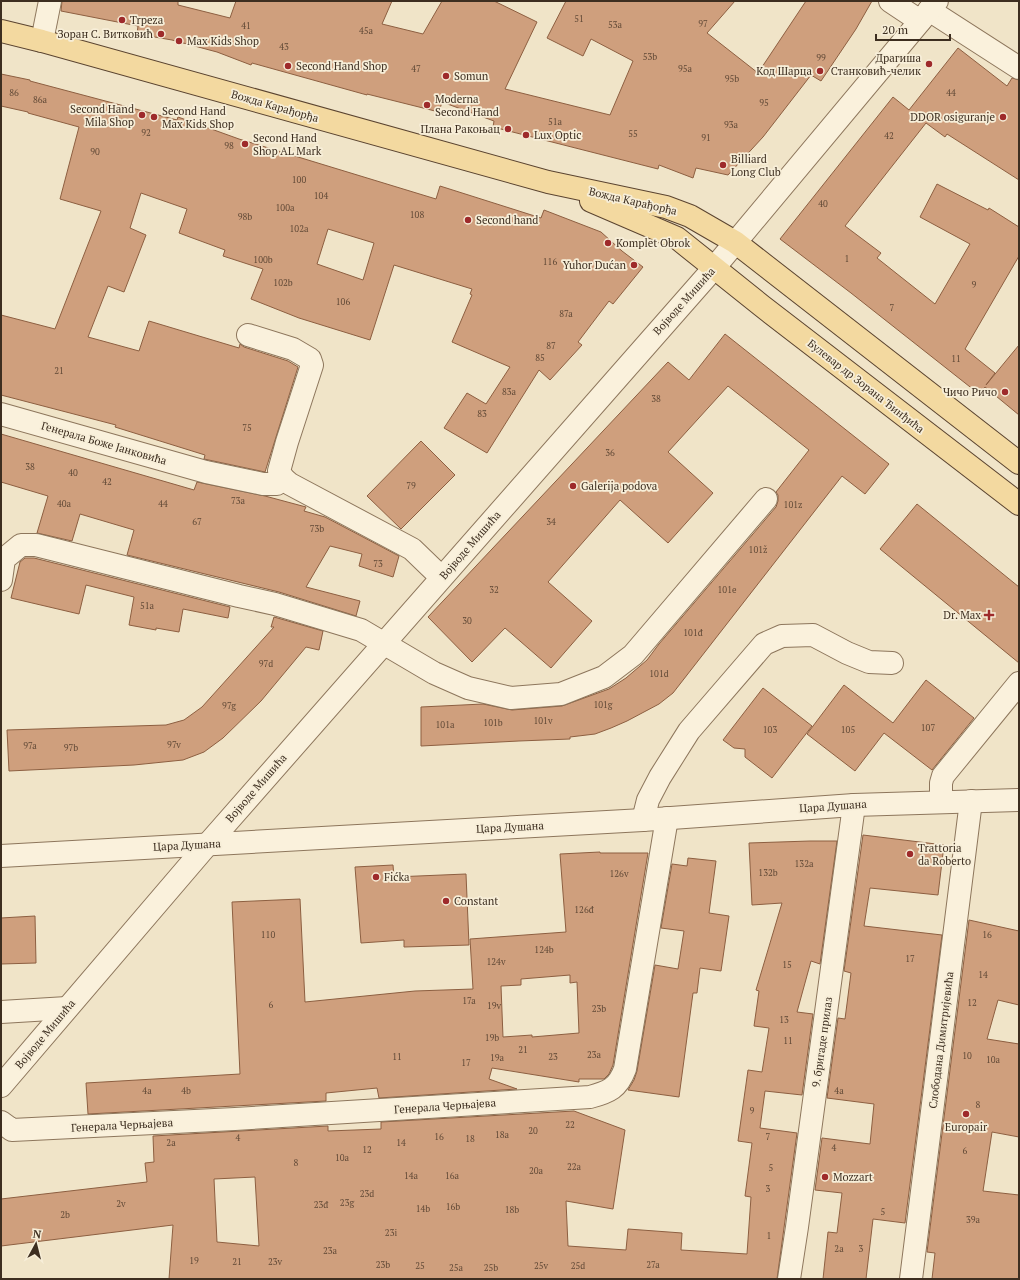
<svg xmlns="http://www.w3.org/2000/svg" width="1020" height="1280" viewBox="0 0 1020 1280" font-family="'PT Serif',serif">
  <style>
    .building { fill: #cf9f7d; stroke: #8d5f41; fill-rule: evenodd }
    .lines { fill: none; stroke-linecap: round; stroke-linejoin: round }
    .minor-casing { stroke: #8d765c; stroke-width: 24 }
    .major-casing { stroke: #5b4430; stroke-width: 24 }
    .minor { stroke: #faf1dc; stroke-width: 22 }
    .major { stroke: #f3d9a0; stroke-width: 22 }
    .poi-dot { fill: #9e2a2b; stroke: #f7eed8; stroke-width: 1.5 }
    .labels { text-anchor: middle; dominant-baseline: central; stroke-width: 3.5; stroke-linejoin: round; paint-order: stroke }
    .number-label { font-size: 9px; fill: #624a37 }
    .poi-label { font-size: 11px; fill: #3d2e20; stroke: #f7eed8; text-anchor: start }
    .street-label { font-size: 11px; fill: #3d2e20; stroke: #f7eed8 }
  </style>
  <rect width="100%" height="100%" fill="#f0e4c8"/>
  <g class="building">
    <polygon points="62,1 178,1 178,5 230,18 236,1 392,1 382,24 423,34 442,1 494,1 537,22 505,89 610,115 633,61 591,39 583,56 547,38 566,1 735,1 707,33 758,73 806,1 872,1 856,29 821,81 811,75 763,137 728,175 696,168 693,178 659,165 658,169 493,127 494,121 442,102 439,112 367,94 367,95 252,63 251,65 217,52 172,40 137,34 138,26 61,11"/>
    <polygon points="958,48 1007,86 1012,78 1019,80 1019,180 947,134 945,137 926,123 845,226 881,253 877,258 935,304 970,244 920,217 937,184 988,210 989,208 1019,227 1019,256 965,349 995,373 986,385 1019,345 1019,415 985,387 979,394 851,293 780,239 893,97 909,110"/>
    <path d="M1 74 30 80V81L177 120 178 117 239 139 436 199 440 186 541 218 544 210 601 232 622 251 643 267 613 304 609 301 578 342 582 345 550 380 539 370 487 453 444 428 467 393 486 404 510 367 452 342 472 295 470 294 472 289 394 265 370 340 299 318 251 299 263 269 223 256 225 250 179 233 187 209 141 193 130 228 146 235 124 292 108 286 88 337 139 351 149 321 239 348 240 344 244 347 288 361 298 367 265 472 204 459 205 455 115 427 116 425 1 395V315L55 329 101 211 60 199 79 127 28 113V112L1 106ZM328 229 374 243 363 280 317 264Z"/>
    <polygon points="725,334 889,464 865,494 842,476 673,693 659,704 627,721 611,728 595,734 570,737 570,739 519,741 421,746 421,707 483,704 512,710 562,706 609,689 626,678 647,660 659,644 776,507 778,501 778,495 776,492 809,450 728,386 668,452 713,493 668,543 620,500 548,582 592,621 551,668 505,628 472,662 428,617 668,362 689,380"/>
    <polygon points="1,434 194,490 197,482 265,496 306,507 304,511 325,517 399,556 393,577 359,566 362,554 330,546 306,587 360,601 356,616 279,592 127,555 134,530 80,514 72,541 37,533 48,496 1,482"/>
    <polygon points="421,441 455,475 401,529 367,496"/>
    <polygon points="917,504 1019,587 1019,663 880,549"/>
    <polygon points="25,558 34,558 230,607 228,618 183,609 179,632 156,628 156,630 129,625 134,597 86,585 79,614 11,598 20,562"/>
    <polygon points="274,617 323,631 319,650 306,647 261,701 223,738 204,752 183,760 134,765 9,771 7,730 166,725 184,720 202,707 274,627 271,627"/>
    <polygon points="926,680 974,718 932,770 884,733 855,771 807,734 844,685 893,723"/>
    <polygon points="763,688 812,726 772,778 745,757 745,749 734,748 723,740"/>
    <polygon points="863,835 944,845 938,895 870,888 864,926 942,935 905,1223 873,1219 866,1279 823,1279 828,1232 837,1233 842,1193 815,1190 822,1138 870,1144 874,1104 827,1098 838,1018 845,1019 851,973 844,971"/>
    <path d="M810 841H837L820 964 811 961 797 1012 813 1014 802 1095 765 1091 760 1128 797 1133 777 1279H169L173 1225 1 1246V1199L147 1182 145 1163 154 1162 153 1136 328 1126V1131L381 1129V1122L574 1111 625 1130 613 1209 566 1201 568 1246 626 1250 628 1229 682 1233 681 1250 747 1254 751 1197 745 1196 752 1143 738 1141 748 1070 762 1072 769 1028 754 1026 759 991 756 990 782 903 752 905 749 843ZM255 1177 259 1246 217 1242 214 1179Z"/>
    <path d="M600 852V853H648L613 1065 609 1074 604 1079H579V1082L492 1068 489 1079 517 1089 379 1098 377 1088 326 1093V1101L88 1114 86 1083 240 1074 232 902 300 899 305 1002 415 991 473 989 470 939 566 932 560 854ZM570 975V983L577 982 579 1033 532 1037V1035L503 1037 501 986 521 985V979Z"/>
    <polygon points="688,858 716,861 709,913 729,916 721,971 700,968 697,993 693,993 679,1097 628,1090 634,1080 637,1071 655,965 678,969 684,931 661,928 672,864 687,866"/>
    <polygon points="393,865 394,877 466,874 469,945 404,947 404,940 361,943 355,867"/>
    <polygon points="35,916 36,963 1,964 1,918"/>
    <polygon points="969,920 1019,931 1019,1005 998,1000 987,1039 1019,1044 1019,1137 992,1132 983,1191 1019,1195 1019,1279 932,1279 935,1253 927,1252"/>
  </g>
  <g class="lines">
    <g class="minor-casing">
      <g id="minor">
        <polyline points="890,1 920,21"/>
        <polyline points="929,10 1019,68"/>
        <polyline points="42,41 50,1"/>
        <polyline points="248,335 293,349 310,359 312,365 287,442 279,471 283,478 290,484 412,549 441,577"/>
        <polyline points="1,414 206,472 263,484 277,484 281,481 283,478"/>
        <polyline points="1,580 4,559 21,545 36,545 239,596 275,604 361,630 434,673 468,688 511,698 561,694 604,677 633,655 766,499"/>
        <polyline points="941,801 941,783 943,776 1019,683"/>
        <polyline points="643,820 648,800 660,777 689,731 764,644 782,636 813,635 847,653 869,662 892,663"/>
        <polyline points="1,856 643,820 854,805 1019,800"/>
        <polyline points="1,1012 67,1008"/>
        <polyline points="1,1086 207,845 714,268 937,1"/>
        <path d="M1 1122 12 1130 235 1119 590 1097C609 1092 618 1088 625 1069L667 818"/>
        <polyline points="789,1279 797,1227 854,805"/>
        <polyline points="911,1279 971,801"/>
      </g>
    </g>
    <g class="major-casing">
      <g id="major">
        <polyline points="1,31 42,41 548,182 666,207 690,216 735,242 1019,463"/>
        <polyline points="591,201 677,238 762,306 1019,504"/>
      </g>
    </g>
    <use href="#minor" class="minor"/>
    <use href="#major" class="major"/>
  </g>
  <g class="poi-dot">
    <circle cx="122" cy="20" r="4"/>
    <circle cx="161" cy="34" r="4"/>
    <circle cx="179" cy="41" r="4"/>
    <circle cx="929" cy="64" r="4"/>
    <circle cx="288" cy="66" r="4"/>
    <circle cx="820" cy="71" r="4"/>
    <circle cx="446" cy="76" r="4"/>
    <circle cx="427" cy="105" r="4"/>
    <circle cx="142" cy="115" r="4"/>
    <circle cx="154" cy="117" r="4"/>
    <circle cx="1003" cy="117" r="4"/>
    <circle cx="508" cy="129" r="4"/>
    <circle cx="526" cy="135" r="4"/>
    <circle cx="245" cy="144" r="4"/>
    <circle cx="723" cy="165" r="4"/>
    <circle cx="468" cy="220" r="4"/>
    <circle cx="608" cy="243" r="4"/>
    <circle cx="634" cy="265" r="4"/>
    <circle cx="1005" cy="392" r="4"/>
    <circle cx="573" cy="486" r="4"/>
    <path d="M987 609h4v4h4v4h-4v4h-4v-4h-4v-4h4z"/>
    <circle cx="910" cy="854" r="4"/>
    <circle cx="376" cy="877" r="4"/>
    <circle cx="446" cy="901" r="4"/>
    <circle cx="966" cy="1114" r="4"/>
    <circle cx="825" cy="1177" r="4"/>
  </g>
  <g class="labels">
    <g class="number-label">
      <text x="579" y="19">51</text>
      <text x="703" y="24">97</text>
      <text x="615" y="25">53a</text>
      <text x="246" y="26">41</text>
      <text x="366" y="31">45a</text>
      <text x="284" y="47">43</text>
      <text x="650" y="57">53b</text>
      <text x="821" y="58">99</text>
      <text x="416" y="69">47</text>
      <text x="685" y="69">95a</text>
      <text x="732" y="79">95b</text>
      <text x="14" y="93">86</text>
      <text x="951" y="93">44</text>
      <text x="40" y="100">86a</text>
      <text x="764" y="103">95</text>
      <text x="555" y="122">51a</text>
      <text x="731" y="125">93a</text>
      <text x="146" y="133">92</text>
      <text x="633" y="134">55</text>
      <text x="889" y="136">42</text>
      <text x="706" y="138">91</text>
      <text x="229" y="146">98</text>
      <text x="95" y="152">90</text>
      <text x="299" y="180">100</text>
      <text x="321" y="196">104</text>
      <text x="823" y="204">40</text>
      <text x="285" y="208">100a</text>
      <text x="417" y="215">108</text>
      <text x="245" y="217">98b</text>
      <text x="299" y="229">102a</text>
      <text x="847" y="259">1</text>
      <text x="263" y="260">100b</text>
      <text x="550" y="262">116</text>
      <text x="283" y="283">102b</text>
      <text x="974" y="285">9</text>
      <text x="343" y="302">106</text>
      <text x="892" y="308">7</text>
      <text x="566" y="314">87a</text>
      <text x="551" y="346">87</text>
      <text x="540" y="358">85</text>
      <text x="956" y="359">11</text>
      <text x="59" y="371">21</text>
      <text x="509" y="392">83a</text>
      <text x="656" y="399">38</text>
      <text x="482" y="414">83</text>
      <text x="247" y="428">75</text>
      <text x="610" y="453">36</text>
      <text x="30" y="467">38</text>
      <text x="73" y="473">40</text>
      <text x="107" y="482">42</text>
      <text x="411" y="486">79</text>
      <text x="238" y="501">73a</text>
      <text x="64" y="504">40a</text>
      <text x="163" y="504">44</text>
      <text x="793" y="505">101z</text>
      <text x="197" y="522">67</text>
      <text x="551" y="522">34</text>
      <text x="317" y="529">73b</text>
      <text x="758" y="550">101ž</text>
      <text x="378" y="564">73</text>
      <text x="494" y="590">32</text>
      <text x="727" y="590">101e</text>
      <text x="147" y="606">51a</text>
      <text x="467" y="621">30</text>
      <text x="693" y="633">101đ</text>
      <text x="266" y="664">97d</text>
      <text x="659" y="674">101d</text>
      <text x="603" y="705">101g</text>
      <text x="229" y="706">97g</text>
      <text x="543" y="721">101v</text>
      <text x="493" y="723">101b</text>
      <text x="445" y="725">101a</text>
      <text x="928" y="728">107</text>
      <text x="770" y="730">103</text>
      <text x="848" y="730">105</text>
      <text x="174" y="745">97v</text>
      <text x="30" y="746">97a</text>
      <text x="71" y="748">97b</text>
      <text x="804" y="864">132a</text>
      <text x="768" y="873">132b</text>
      <text x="619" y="874">126v</text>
      <text x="584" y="910">126đ</text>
      <text x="268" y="935">110</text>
      <text x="987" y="935">16</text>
      <text x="544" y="950">124b</text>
      <text x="910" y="959">17</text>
      <text x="496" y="962">124v</text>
      <text x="787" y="965">15</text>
      <text x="983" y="975">14</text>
      <text x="469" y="1001">17a</text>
      <text x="972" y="1003">12</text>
      <text x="271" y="1005">6</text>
      <text x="494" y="1006">19v</text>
      <text x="599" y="1009">23b</text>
      <text x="784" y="1020">13</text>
      <text x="492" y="1038">19b</text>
      <text x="788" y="1041">11</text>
      <text x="523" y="1050">21</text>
      <text x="594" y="1055">23a</text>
      <text x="967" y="1056">10</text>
      <text x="397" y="1057">11</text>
      <text x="553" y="1057">23</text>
      <text x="497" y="1058">19a</text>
      <text x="993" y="1060">10a</text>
      <text x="466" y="1063">17</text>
      <text x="147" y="1091">4a</text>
      <text x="186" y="1091">4b</text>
      <text x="839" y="1091">4a</text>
      <text x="978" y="1105">8</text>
      <text x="752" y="1111">9</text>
      <text x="570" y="1125">22</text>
      <text x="533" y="1131">20</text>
      <text x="502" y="1135">18a</text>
      <text x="439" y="1137">16</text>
      <text x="768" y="1137">7</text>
      <text x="238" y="1138">4</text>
      <text x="470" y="1139">18</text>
      <text x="171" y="1143">2a</text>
      <text x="401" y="1143">14</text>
      <text x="834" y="1148">4</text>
      <text x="367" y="1150">12</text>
      <text x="965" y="1151">6</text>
      <text x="342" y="1158">10a</text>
      <text x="296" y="1163">8</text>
      <text x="574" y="1167">22a</text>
      <text x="771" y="1168">5</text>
      <text x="536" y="1171">20a</text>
      <text x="411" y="1176">14a</text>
      <text x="452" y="1176">16a</text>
      <text x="768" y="1189">3</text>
      <text x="367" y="1194">23d</text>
      <text x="347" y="1203">23g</text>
      <text x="121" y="1204">2v</text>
      <text x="321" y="1205">23đ</text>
      <text x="453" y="1207">16b</text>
      <text x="423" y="1209">14b</text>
      <text x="512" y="1210">18b</text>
      <text x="883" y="1212">5</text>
      <text x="65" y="1215">2b</text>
      <text x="973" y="1220">39a</text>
      <text x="391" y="1233">23i</text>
      <text x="769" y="1236">1</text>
      <text x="839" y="1249">2a</text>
      <text x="861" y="1249">3</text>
      <text x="330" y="1251">23a</text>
      <text x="194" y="1261">19</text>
      <text x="237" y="1262">21</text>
      <text x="275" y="1262">23v</text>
      <text x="383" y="1265">23b</text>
      <text x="653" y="1265">27a</text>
      <text x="420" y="1266">25</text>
      <text x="541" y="1266">25v</text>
      <text x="578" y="1266">25d</text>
      <text x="456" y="1268">25a</text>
      <text x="491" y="1268">25b</text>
    </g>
    <g class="poi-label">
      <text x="130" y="20">Trpeza</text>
      <text x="153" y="34" text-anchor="end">Зоран С. Витковић</text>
      <text x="187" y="41">Max Kids Shop</text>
      <text x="921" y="58" text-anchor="end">Драгиша<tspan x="921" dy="13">Станковић-челик</tspan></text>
      <text x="296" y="66">Second Hand Shop</text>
      <text x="812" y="71" text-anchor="end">Код Шарца</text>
      <text x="454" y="76">Somun</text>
      <text x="435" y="99">Moderna<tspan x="435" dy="13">Second Hand</tspan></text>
      <text x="134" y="109" text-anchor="end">Second Hand<tspan x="134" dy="13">Mila Shop</tspan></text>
      <text x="162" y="111">Second Hand<tspan x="162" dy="13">Max Kids Shop</tspan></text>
      <text x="995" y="117" text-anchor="end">DDOR osiguranje</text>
      <text x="500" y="129" text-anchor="end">Плана Ракоњац</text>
      <text x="534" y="135">Lux Optic</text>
      <text x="253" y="138">Second Hand<tspan x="253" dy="13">Shop AL Mark</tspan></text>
      <text x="731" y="159">Billiard<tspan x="731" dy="13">Long Club</tspan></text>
      <text x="476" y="220">Second hand</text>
      <text x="616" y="243">Komplet Obrok</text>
      <text x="626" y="265" text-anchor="end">Yuhor Dućan</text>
      <text x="997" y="392" text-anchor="end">Чичо Ричо</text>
      <text x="581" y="486">Galerija podova</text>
      <text x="981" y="615" text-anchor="end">Dr. Max</text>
      <text x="918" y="848">Trattoria<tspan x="918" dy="13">da Roberto</tspan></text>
      <text x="384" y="877">Fićka</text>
      <text x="454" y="901">Constant</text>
      <text x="966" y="1127" text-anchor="middle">Europair</text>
      <text x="833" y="1177">Mozzart</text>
    </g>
    <g class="street-label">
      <text transform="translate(275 106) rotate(16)">Вожда Карађорђа</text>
      <text transform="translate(633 201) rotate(13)">Вожда Карађорђа</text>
      <text transform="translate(684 301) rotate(-48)">Војводе Мишића</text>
      <text transform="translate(866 386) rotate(38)">Булевар др Зорана Ђинђића</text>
      <text transform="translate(104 443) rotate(16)">Генерала Боже Јанковића</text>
      <text transform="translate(470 545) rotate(-49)">Војводе Мишића</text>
      <text transform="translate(256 788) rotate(-49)">Војводе Мишића</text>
      <text transform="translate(833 806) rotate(-4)">Цара Душана</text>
      <text transform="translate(510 827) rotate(-3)">Цара Душана</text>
      <text transform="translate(187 845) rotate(-3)">Цара Душана</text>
      <text transform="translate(45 1034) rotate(-50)">Војводе Мишића</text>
      <text transform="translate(941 1040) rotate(-83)">Слободана Димитријевића</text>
      <text transform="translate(822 1042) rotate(-82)">9. бригаде прилаз</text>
      <text transform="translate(445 1106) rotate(-4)">Генерала Черњајева</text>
      <text transform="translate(122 1125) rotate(-3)">Генерала Черњајева</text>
    </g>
  </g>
  <rect width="1020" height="1280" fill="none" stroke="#3d2e20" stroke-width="4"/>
  <g transform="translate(36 1244) rotate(7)" stroke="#f7eed8" stroke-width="3" paint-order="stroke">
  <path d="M0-3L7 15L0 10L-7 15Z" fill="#3d2e20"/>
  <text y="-6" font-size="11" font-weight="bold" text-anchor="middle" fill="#3d2e20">N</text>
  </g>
  <path d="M876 34v6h74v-6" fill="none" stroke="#3d2e20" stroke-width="2"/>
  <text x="882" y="34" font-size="12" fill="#3d2e20" stroke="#f7eed8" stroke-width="3" paint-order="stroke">20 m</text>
</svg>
